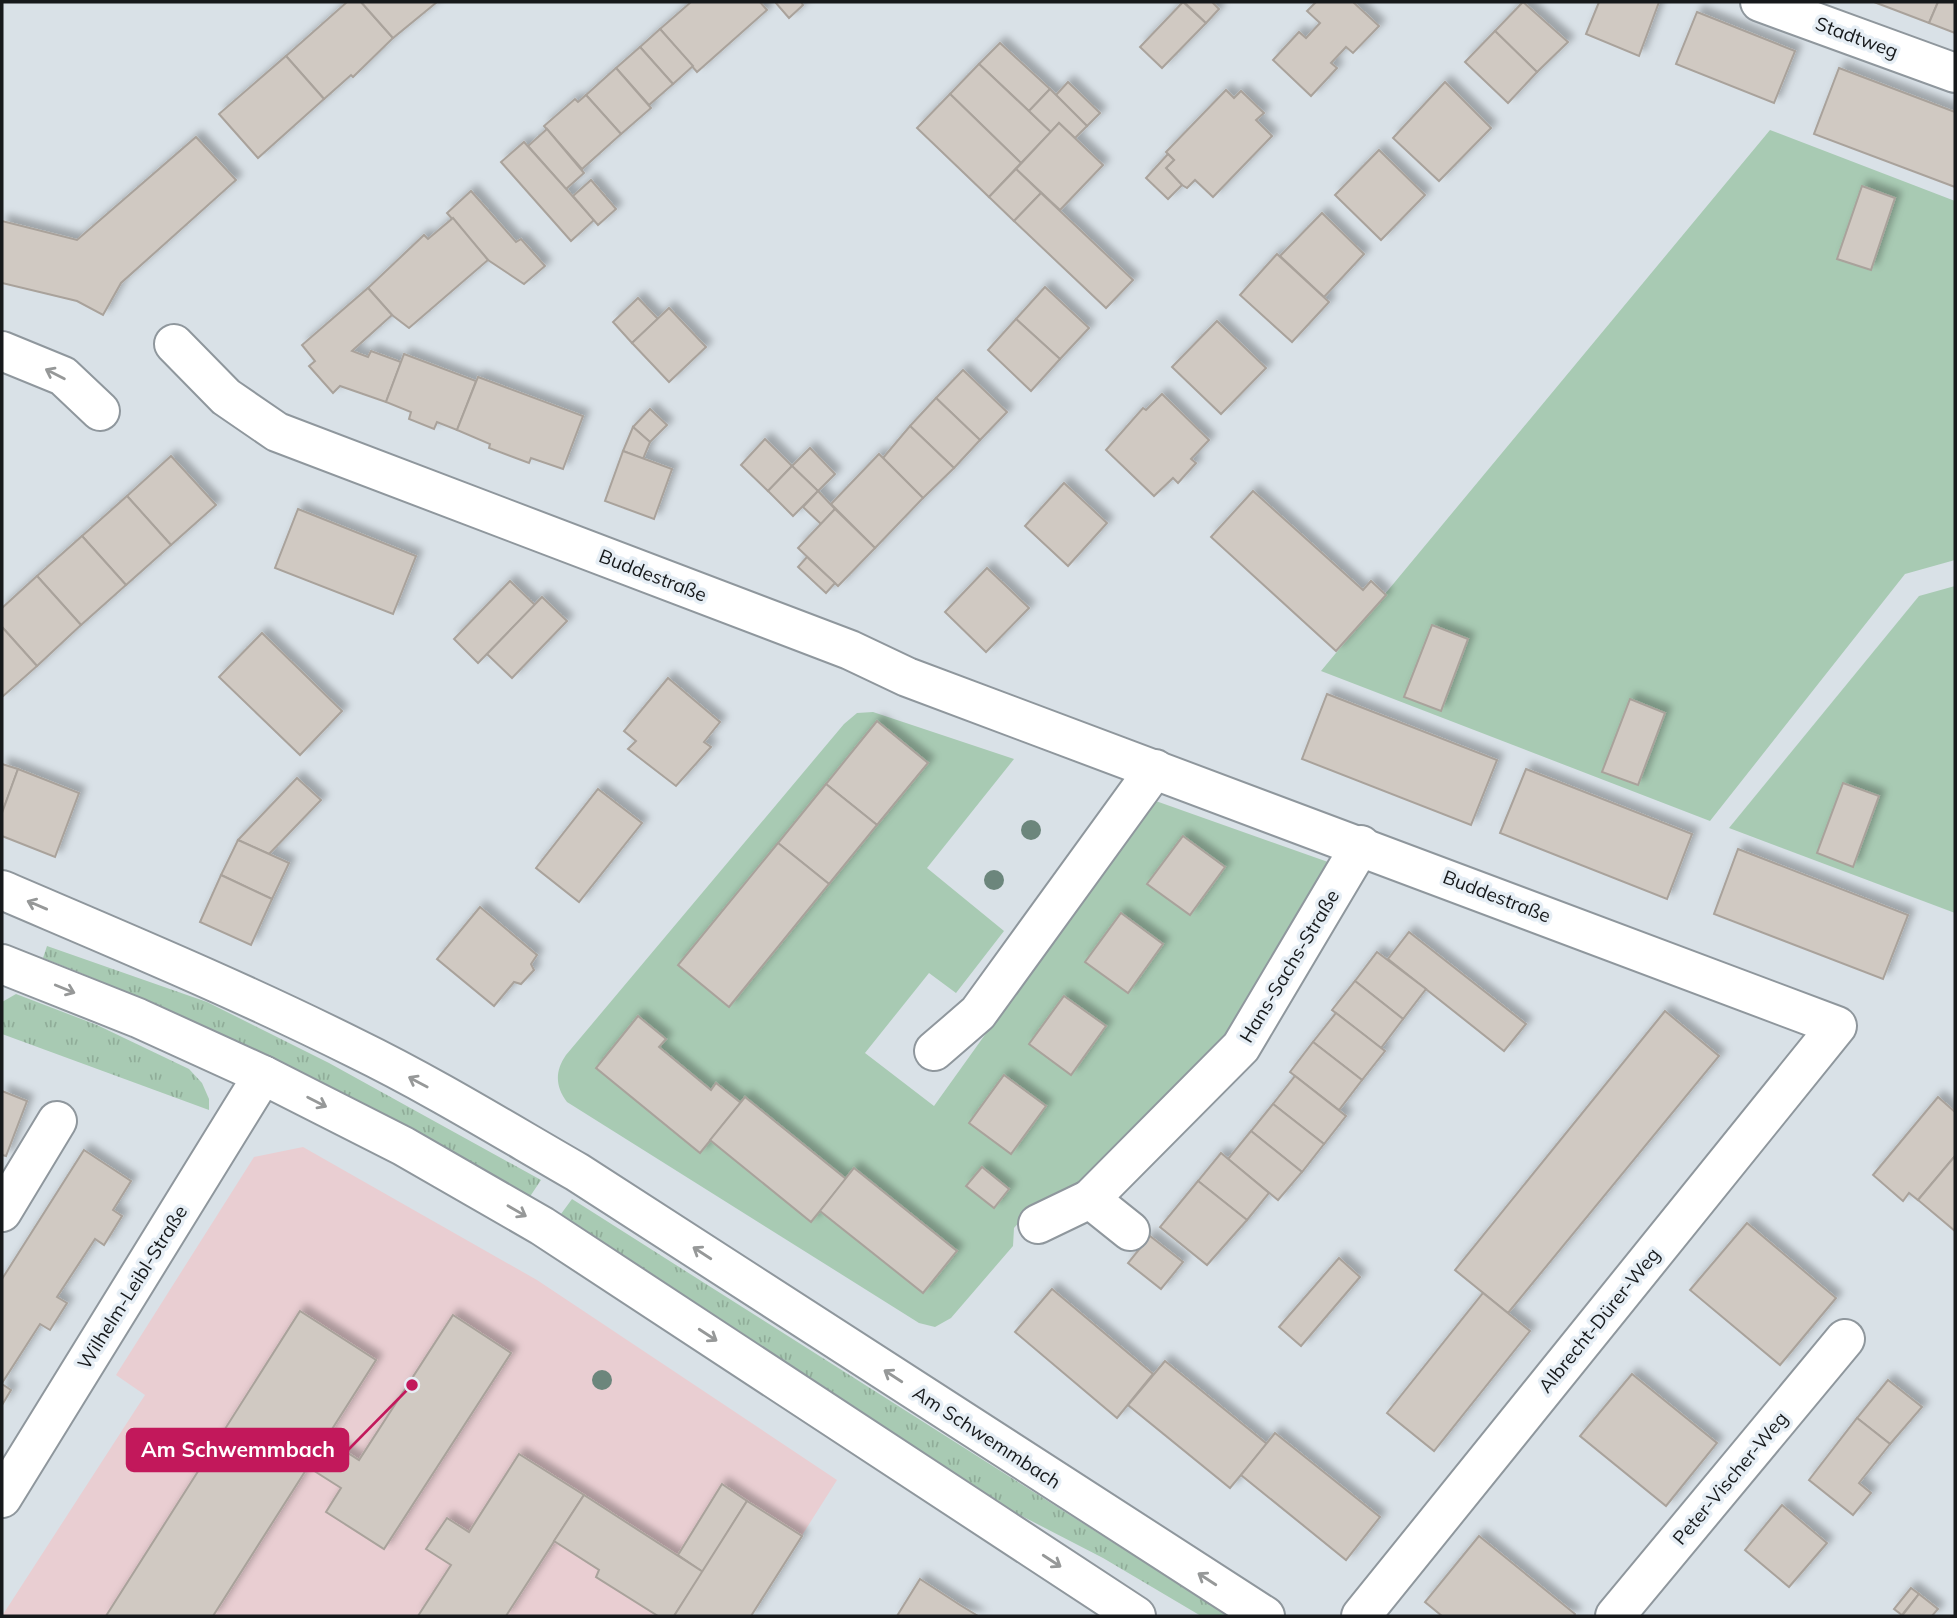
<svg xmlns="http://www.w3.org/2000/svg" width="1957" height="1618" viewBox="0 0 1957 1618" font-family="Mulish,sans-serif">
  <style>
    .education { fill: #e9ced2 }
    .grass { fill: url(#grass-tufts) }
    .garden { fill: #a8cab3 }
    .building { fill: #d0c9c2; stroke: #a9a29b; stroke-width: 2; filter: url(#shadow) }
    .lines { fill: none; stroke-linecap: round; stroke-linejoin: round }
    .minor-casing { stroke: #8f979d; stroke-width: 42 }
    .major-casing { stroke: #8f979d; stroke-width: 42 }
    .minor { stroke: #fff; stroke-width: 38 }
    .major { stroke: #fff; stroke-width: 38 }
    .tree { fill: #6c867c }
    .oneway { stroke: #969898 }
    .labels { text-anchor: middle; dominant-baseline: central; stroke-width: 7; stroke-linejoin: round; paint-order: stroke }
    .street-label { font-size: 19px; fill: #16191b; stroke: #e6eef5 }
    .leader { fill: none; stroke: #c2185b; stroke-width: 2.5 }
    .callout-dot { fill: #c2185b; stroke: #e6eef5; stroke-width: 2.5 }
    .callout { fill: #c2185b; stroke: #c2185b; stroke-width: 2.5 }
    .callout-label { font-size: 21px; text-anchor: middle; font-weight: bold; fill: #fff }
  </style>
  <defs>
    <pattern id="grass-tufts" width="24" height="20" patternUnits="userSpaceOnUse" patternTransform="scale(1.75)"><rect width="24" height="20" fill="#a8cab3"/><path d="M3 7l-1-3M5 7V3M7 7l1-3M15 17l-1-3M17 17v-4M19 17l1-3" fill="none" stroke="#90ad99"/></pattern>
    <filter id="shadow"><feDropShadow dx="6" dy="-6" stdDeviation="3.5" flood-color="#0004"/></filter>
  </defs>
  <rect width="100%" height="100%" fill="#d9e1e7"/>
  <polygon class="education" points="303,1147 537,1280 837,1480 751,1616 2,1616 145,1395 116,1375 254,1157"/>
  <g class="grass">
    <path d="M47 946 207 1002 329 1063 541 1180 529 1198C372 1106 212 1024 43 958Z"/>
    <polygon points="16,994 97,1025 189,1069 202,1083 209,1099 209,1110 2,1034 2,1002"/>
    <polygon points="572,1199 1229,1616 1201,1616 1103,1558 1014,1512 561,1214"/>
  </g>
  <g class="garden">
    <polygon points="1770,130 1955,201 1955,560 1905,574 1710,821 1321,671"/>
    <polygon points="1955,586 1955,913 1729,828 1919,596"/>
    <path d="M873 712 1014 759 927 868 1004 931 956 993 929 973 865 1053 934 1106 1153 800 1328 862 1330 867 1219 1048 1069 1195 1033 1207 1014 1228 1013 1246 951 1318 935 1327 919 1323 567 1102C555 1086 555 1071 566 1055L844 724 857 713Z"/>
  </g>
  <g class="building">
    <polygon points="347,2 361,2 393,38 353,77 351,75 324,99 286,56"/>
    <polygon points="361,2 437,2 393,38"/>
    <polygon points="691,2 760,2 767,10 697,72 660,29"/>
    <polygon points="775,2 801,2 803,5 789,18"/>
    <polygon points="1183,2 1206,23 1162,68 1140,47"/>
    <polygon points="1184,2 1212,2 1219,9 1206,23"/>
    <polygon points="1316,2 1353,2 1379,26 1353,53 1346,47 1331,63 1337,68 1311,96 1273,60 1299,32 1306,38 1320,23 1307,11"/>
    <polygon points="1523,2 1568,42 1537,72 1495,31"/>
    <polygon points="1599,2 1659,2 1639,56 1586,34"/>
    <polygon points="1874,2 1938,2 1929,23"/>
    <polygon points="1938,2 1955,2 1955,33 1929,23"/>
    <polygon points="1697,12 1795,51 1774,103 1676,64"/>
    <polygon points="660,29 693,66 673,84 640,47"/>
    <polygon points="1495,31 1537,72 1508,103 1465,62"/>
    <polygon points="1000,43 1050,89 1029,111 979,64"/>
    <polygon points="640,47 673,84 649,105 616,68"/>
    <polygon points="286,56 324,99 258,158 219,114"/>
    <polygon points="979,64 1051,132 1021,163 950,94"/>
    <polygon points="616,68 651,108 621,134 586,95"/>
    <polygon points="1839,68 1955,112 1955,187 1814,134"/>
    <polygon points="1068,82 1100,113 1087,126 1056,95"/>
    <polygon points="1445,82 1491,128 1439,181 1393,138"/>
    <polygon points="1050,89 1087,126 1075,138 1059,123 1051,132 1029,111"/>
    <polygon points="1226,90 1234,98 1241,91 1264,113 1256,120 1272,136 1213,197 1195,180 1187,188 1182,185 1166,168 1174,160 1166,152"/>
    <polygon points="950,94 1021,163 989,197 917,128"/>
    <polygon points="586,95 621,134 582,169 544,126 575,99 578,102"/>
    <polygon points="1059,123 1103,165 1060,210 1016,169"/>
    <polygon points="547,129 584,173 566,189 528,146"/>
    <polygon points="196,137 236,180 121,283 103,315 77,301 2,283 2,221 77,240"/>
    <polygon points="524,142 594,220 571,241 501,162"/>
    <polygon points="1379,150 1425,195 1381,240 1335,195"/>
    <polygon points="1168,154 1174,160 1166,168 1182,185 1168,199 1146,178"/>
    <polygon points="1016,169 1041,193 1014,221 989,197"/>
    <polygon points="591,180 616,209 598,225 573,196"/>
    <polygon points="1862,186 1895,198 1871,270 1837,259"/>
    <polygon points="471,191 516,242 521,239 545,266 524,284 488,260 447,213"/>
    <polygon points="1041,193 1133,280 1106,308 1014,221"/>
    <polygon points="1322,213 1364,254 1324,297 1280,256"/>
    <polygon points="453,218 488,260 409,328 392,315 368,288 424,235 428,239"/>
    <polygon points="1277,254 1329,302 1292,342 1240,295"/>
    <polygon points="1045,287 1089,328 1060,359 1016,319"/>
    <polygon points="368,288 392,315 352,351 368,357 371,351 401,362 386,402 340,386 333,393 309,366 315,361 302,345"/>
    <polygon points="638,298 658,319 632,343 613,322"/>
    <polygon points="669,308 706,347 669,382 632,343"/>
    <polygon points="1016,319 1060,359 1031,391 988,350"/>
    <polygon points="1217,321 1266,368 1221,414 1172,367"/>
    <polygon points="404,354 476,381 457,430 437,422 434,429 409,419 411,412 386,402"/>
    <polygon points="963,370 1007,412 980,440 936,398"/>
    <polygon points="478,377 583,416 563,469 531,458 529,463 489,448 490,444 457,430"/>
    <polygon points="1162,394 1209,440 1191,459 1196,463 1186,474 1178,483 1173,478 1154,496 1106,450 1143,408 1146,410"/>
    <polygon points="936,398 980,440 954,468 910,426"/>
    <polygon points="650,409 667,425 650,442 633,427"/>
    <polygon points="910,426 954,468 923,498 883,458"/>
    <polygon points="633,427 650,442 643,459 623,451"/>
    <polygon points="765,439 792,466 768,491 741,465"/>
    <polygon points="810,448 835,474 818,491 792,466"/>
    <polygon points="623,451 672,469 654,519 605,501"/>
    <polygon points="879,454 923,498 875,548 831,504"/>
    <polygon points="171,456 216,505 171,545 127,496"/>
    <polygon points="792,466 818,491 793,516 768,491"/>
    <polygon points="1064,483 1107,523 1068,566 1025,526"/>
    <polygon points="818,491 835,509 821,524 803,507"/>
    <polygon points="1253,491 1363,590 1371,581 1386,595 1336,651 1211,537"/>
    <polygon points="127,496 171,545 126,585 82,536"/>
    <polygon points="298,509 416,556 393,614 275,568"/>
    <polygon points="835,509 875,548 838,586 798,548"/>
    <polygon points="82,536 126,585 81,625 37,576"/>
    <polygon points="807,557 835,583 826,593 798,567"/>
    <polygon points="987,568 1029,608 986,652 945,612"/>
    <polygon points="37,576 81,625 37,666 2,627 2,608"/>
    <polygon points="510,581 535,605 478,663 454,639"/>
    <polygon points="542,597 567,621 512,678 487,654"/>
    <polygon points="1432,625 1468,639 1441,711 1404,697"/>
    <polygon points="2,627 37,666 2,697"/>
    <polygon points="262,633 342,711 300,755 219,677"/>
    <polygon points="668,678 720,722 704,742 711,747 676,786 628,749 636,741 624,731"/>
    <polygon points="1327,694 1497,760 1471,825 1302,759"/>
    <polygon points="1630,699 1665,713 1638,785 1602,772"/>
    <polygon points="877,721 928,763 877,825 826,784"/>
    <polygon points="2,764 18,769 2,813"/>
    <polygon points="18,769 79,793 55,857 2,836 2,813"/>
    <polygon points="1526,769 1692,834 1667,899 1500,833"/>
    <polygon points="297,778 321,800 269,854 238,840"/>
    <polygon points="1843,783 1879,796 1853,867 1817,853"/>
    <polygon points="826,784 877,825 829,884 778,843"/>
    <polygon points="598,789 642,823 579,902 536,868"/>
    <polygon points="1183,836 1225,867 1190,915 1147,884"/>
    <polygon points="238,840 289,863 272,899 221,875"/>
    <polygon points="778,843 829,884 729,1007 678,965"/>
    <polygon points="1738,849 1908,915 1883,979 1714,914"/>
    <polygon points="221,875 272,899 251,945 200,922"/>
    <polygon points="480,907 537,955 531,964 534,970 521,984 514,982 494,1006 437,959"/>
    <polygon points="1121,913 1163,944 1128,993 1085,962"/>
    <polygon points="1409,932 1526,1024 1504,1051 1388,959"/>
    <polygon points="1377,952 1426,989 1403,1019 1355,981"/>
    <polygon points="1355,981 1403,1019 1381,1048 1332,1010"/>
    <polygon points="1064,996 1106,1026 1071,1075 1029,1044"/>
    <polygon points="1665,1011 1719,1056 1508,1313 1455,1270"/>
    <polygon points="1336,1013 1385,1051 1362,1080 1313,1042"/>
    <polygon points="638,1016 666,1039 659,1047 711,1090 716,1083 741,1103 700,1153 596,1068"/>
    <polygon points="1313,1042 1362,1080 1339,1110 1290,1072"/>
    <polygon points="1004,1075 1046,1106 1011,1154 969,1123"/>
    <polygon points="1295,1076 1346,1116 1324,1144 1273,1104"/>
    <polygon points="2,1091 27,1101 6,1156 2,1155"/>
    <polygon points="745,1097 846,1179 811,1222 710,1140"/>
    <polygon points="1938,1097 1955,1112 1955,1156 1918,1200 1909,1193 1903,1201 1873,1175"/>
    <polygon points="1273,1104 1324,1144 1302,1172 1251,1131"/>
    <polygon points="1251,1131 1302,1172 1278,1200 1228,1159"/>
    <polygon points="84,1150 131,1181 113,1210 122,1216 104,1245 95,1239 57,1297 67,1303 50,1330 40,1324 2,1383 2,1279"/>
    <polygon points="1221,1153 1269,1193 1247,1220 1198,1181"/>
    <polygon points="1955,1156 1955,1231 1918,1200"/>
    <polygon points="982,1167 1009,1189 994,1208 966,1186"/>
    <polygon points="854,1168 957,1251 923,1293 820,1211"/>
    <polygon points="1198,1181 1247,1220 1207,1265 1160,1227"/>
    <polygon points="1747,1223 1836,1298 1780,1365 1690,1290"/>
    <polygon points="1150,1236 1183,1262 1161,1289 1128,1263"/>
    <polygon points="1339,1258 1360,1277 1301,1346 1279,1327"/>
    <polygon points="1052,1289 1153,1374 1117,1418 1015,1332"/>
    <polygon points="1483,1293 1530,1331 1434,1451 1387,1413"/>
    <polygon points="300,1311 376,1360 213,1616 106,1616"/>
    <polygon points="453,1315 511,1353 384,1549 326,1512 341,1488 308,1467 326,1439 359,1460"/>
    <polygon points="1165,1361 1267,1444 1230,1488 1128,1405"/>
    <polygon points="1632,1374 1717,1443 1666,1506 1580,1436"/>
    <polygon points="1888,1380 1922,1407 1890,1444 1857,1418"/>
    <polygon points="2,1384 11,1390 2,1405"/>
    <polygon points="1857,1418 1890,1444 1859,1483 1871,1493 1853,1515 1809,1480"/>
    <polygon points="1275,1433 1380,1517 1346,1560 1241,1475"/>
    <polygon points="519,1454 584,1495 506,1616 418,1616 451,1565 426,1549 447,1518 469,1532"/>
    <polygon points="722,1484 747,1501 703,1572 678,1555"/>
    <polygon points="584,1495 703,1572 674,1616 658,1616 596,1577 599,1570 554,1541"/>
    <polygon points="747,1501 802,1536 751,1616 674,1616"/>
    <polygon points="1782,1505 1827,1543 1789,1587 1745,1550"/>
    <polygon points="1479,1536 1575,1614 1574,1616 1442,1616 1425,1602"/>
    <polygon points="920,1579 960,1605 978,1616 897,1616"/>
    <polygon points="1911,1588 1919,1594 1902,1615 1894,1609"/>
    <polygon points="1919,1594 1938,1609 1932,1616 1902,1616"/>
  </g>
  <g class="lines">
    <g class="minor-casing">
      <g id="minor">
        <polyline points="1760,2 1955,73"/>
        <polyline points="174,344 226,397 277,432 850,650 907,677 1837,1026 1361,1616"/>
        <polyline points="2,351 63,376 100,411"/>
        <polyline points="934,1051 978,1013 1155,769"/>
        <polyline points="2,1212 57,1121"/>
        <polyline points="1038,1224 1090,1199"/>
        <polyline points="1130,1231 1090,1199 1241,1047 1361,845"/>
        <polyline points="2,1498 263,1075"/>
        <polyline points="1615,1616 1845,1339"/>
      </g>
    </g>
    <g class="major-casing">
      <g id="major">
        <path d="M2 890C121 941 239 990 355 1048 431 1085 504 1130 577 1172L1265 1616"/>
        <polyline points="2,964 138,1018 263,1075 403,1146 542,1226 1136,1616"/>
      </g>
    </g>
    <use href="#minor" class="minor"/>
    <use href="#major" class="major"/>
  </g>
  <g class="tree">
    <circle cx="1031" cy="830" r="10"/>
    <circle cx="994" cy="880" r="10"/>
    <circle cx="602" cy="1380" r="10"/>
  </g>
  <defs><path id="oneway-shaft" d="M-6 0H5M1.5-3L5.5 0L1.5 3" fill="none" stroke-width="1.6" stroke-linecap="round" stroke-linejoin="round" transform="scale(1.75)"/></defs>
  <g class="oneway">
    <use href="#oneway-shaft" transform="translate(55 374) rotate(-153)"/>
    <use href="#oneway-shaft" transform="translate(37 905) rotate(-157)"/>
    <use href="#oneway-shaft" transform="translate(65 989) rotate(22)"/>
    <use href="#oneway-shaft" transform="translate(418 1082) rotate(-152)"/>
    <use href="#oneway-shaft" transform="translate(317 1102) rotate(27)"/>
    <use href="#oneway-shaft" transform="translate(517 1211) rotate(30)"/>
    <use href="#oneway-shaft" transform="translate(702 1253) rotate(-147)"/>
    <use href="#oneway-shaft" transform="translate(708 1335) rotate(33)"/>
    <use href="#oneway-shaft" transform="translate(893 1376) rotate(-147)"/>
    <use href="#oneway-shaft" transform="translate(1052 1561) rotate(33)"/>
    <use href="#oneway-shaft" transform="translate(1207 1579) rotate(-147)"/>
  </g>
  <g class="labels">
    <g class="street-label">
      <text transform="translate(1857 37) rotate(20)">Stadtweg</text>
      <text transform="translate(653 575) rotate(21)">Buddestraße</text>
      <text transform="translate(1497 896) rotate(21)">Buddestraße</text>
      <text transform="translate(1289 966) rotate(-59)">Hans-Sachs-Straße</text>
      <text transform="translate(132 1287) rotate(-58)">Wilhelm-Leibl-Straße</text>
      <text transform="translate(1599 1320) rotate(-51)">Albrecht-Dürer-Weg</text>
      <text transform="translate(987 1437) rotate(33)">Am Schwemmbach</text>
      <text transform="translate(1730 1478) rotate(-50)">Peter-Vischer-Weg</text>
    </g>
  </g>
  <path class="leader" d="M412 1385L348 1450"/>
  <circle class="callout-dot" cx="412" cy="1385" r="7"/>
  <rect class="callout" x="127" y="1429" width="221" height="42" rx="7"/>
  <g class="callout-label">
    <text x="238" y="1457">Am Schwemmbach</text>
  </g>
  <rect width="1957" height="1618" fill="none" stroke="#16191b" stroke-width="7"/>
</svg>
